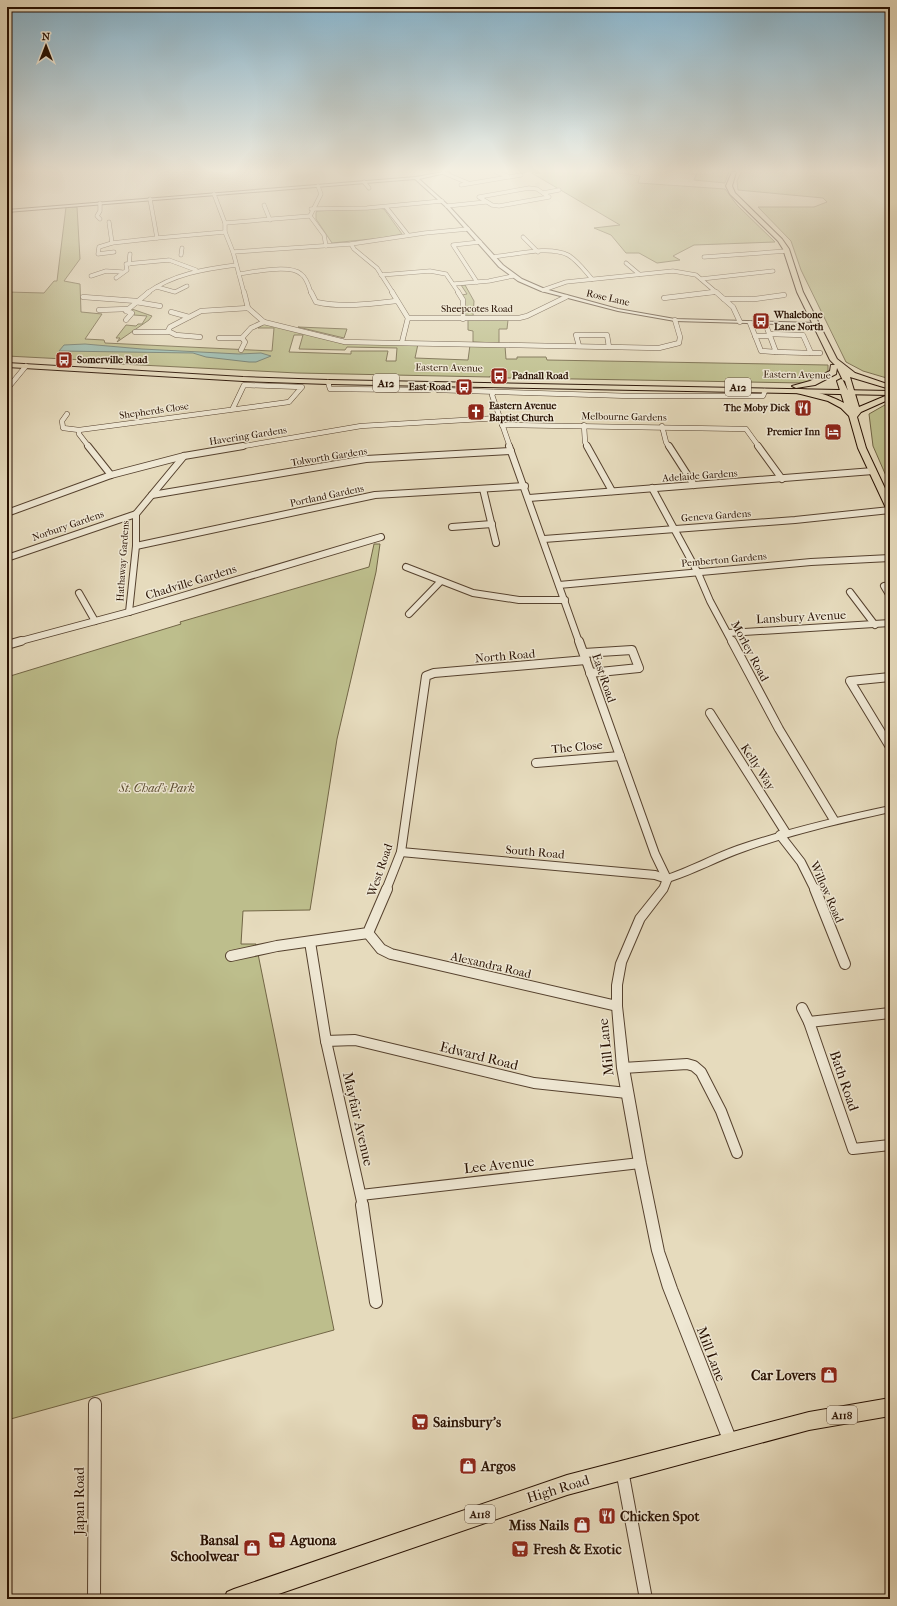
<svg xmlns="http://www.w3.org/2000/svg" width="897" height="1606" viewBox="0 0 897 1606" font-family="'IM FELL French Canon',serif">
  <style>
    .green { fill: #bdbe8c; stroke: #726646; fill-rule: evenodd }
    .water { fill: #96bbb1; stroke: #69766a }
    .lines { fill: none; stroke-linecap: round; stroke-linejoin: round }
    .minor-far5-casing { stroke: #56422f; stroke-width: 4.5 }
    .minor-far4-casing { stroke: #56422f; stroke-width: 5.5 }
    .minor-far3-casing { stroke: #56422f; stroke-width: 8 }
    .minor-far2-casing { stroke: #56422f; stroke-width: 10 }
    .minor-far1-casing { stroke: #56422f; stroke-width: 12 }
    .minor-casing { stroke: #56422f; stroke-width: 14 }
    .tertiary-casing { stroke: #56422f; stroke-width: 2 }
    .primary-casing { stroke: #260f00; stroke-width: 2 }
    .trunk-casing { stroke: #260f00; stroke-width: 2 }
    .minor-far5 { stroke: #efe8d4; stroke-width: 3.5 }
    .minor-far4 { stroke: #efe8d4; stroke-width: 4.5 }
    .minor-far3 { stroke: #efe8d4; stroke-width: 6 }
    .minor-far2 { stroke: #efe8d4; stroke-width: 8 }
    .minor-far1 { stroke: #efe8d4; stroke-width: 10 }
    .minor { stroke: #efe8d4; stroke-width: 12 }
    .tertiary { fill: #efe8d4; fill-rule: evenodd }
    .primary { fill: #e6dbbd; fill-rule: evenodd }
    .trunk { fill: #e6dbbd; fill-rule: evenodd }
    .labels { text-anchor: middle; dominant-baseline: central; stroke-width: 3; stroke-linejoin: round; paint-order: stroke }
    .far-street-label { font-size: 10px; fill: #260f00; stroke: #efe8d4 }
    .far-poi-label { font-size: 10px; font-weight: bold; fill: #260f00; stroke: #efe8d4; text-anchor: start }
    .shield { fill: #efe8d4; stroke: #625040; stroke-width: 1 }
    .shield-label { font-size: 11px; font-weight: bold; fill: #260f00 }
    .street-label { font-size: 12px; fill: #260f00; stroke: #efe8d4 }
    .park-label { font-size: 12px; font-style: italic; fill: #5b4c31; stroke: #efe8d4 }
    .near-street-label { font-size: 14px; fill: #260f00; stroke: #efe8d4 }
    .near-poi-label { font-size: 14px; font-weight: bold; fill: #260f00; stroke: #efe8d4; text-anchor: start }
  </style>
  <rect width="100%" height="100%" fill="#e6dbbd"/>
  <filter id="stains"><feTurbulence type="fractalNoise" baseFrequency=".005" numOctaves="4"/><feColorMatrix values="0 0 0 0 .2 0 0 0 0 .09 0 0 0 0 .02 0 0 0 .5 -.17"/></filter>
  <radialGradient id="worn" r=".72"><stop offset=".6" stop-color="#630" stop-opacity="0"/><stop offset="1" stop-color="#630" stop-opacity=".3"/></radialGradient>
  <g class="green">
    <polygon points="530,172 616,172 640,176 638,183 725,189 737,205 775,242 694,245 673,256 680,260 657,263 639,253 626,253 611,235 594,228 620,225"/>
    <polygon points="716,172 729,172 725,183 694,180 697,173"/>
    <polygon points="741,172 890,172 890,379 863,371 846,362 801,270 791,241 758,207 814,207 827,202 823,198 738,190 737,181"/>
    <path d="M66 207H77L80 259 64 281 80 284 81 312 102 314 85 339 104 340 105 343 272 351 274 328H258L264 324 348 343 418 344 415 358 468 360 470 345 505 346 506 359H517V357H546L547 360 828 365V372L813 381 803 383 520 378H504V376H490V377L297 373 101 363 103 361 7 356V292L44 293 54 281H57ZM294 335H303L299 349 345 350 347 347 397 348 396 361H386L388 351H351V354L289 352Z"/>
    <polygon points="378,208 384,209 402,234 381,238 332,243 316,219 316,213 317,211"/>
    <polygon points="461,285 465,285 474,301 473,316 465,315 465,301 462,295 467,294"/>
    <polygon points="132,309 152,316 149,320 117,342 120,338 116,338 126,325 136,326 138,324 142,324 147,316 134,315"/>
    <polygon points="468,320 508,320 507,329 499,329 499,343 473,342 473,331 468,330"/>
    <polygon points="298,327 347,329 344,338"/>
    <polygon points="890,402 890,485 873,446 869,414"/>
    <polygon points="374,544 380,544 376,572 337,739 310,910 243,911 241,944 256,944 334,1330 7,1420 7,677 181,624 180,622 369,567"/>
  </g>
  <polygon class="water" points="85,344 142,349 239,354 261,353 271,356 256,362 249,362 206,357 193,353 59,351 64,345"/>
  <g class="lines">
    <g class="minor-far5-casing">
      <g id="minor-far5">
        <polyline points="496,172 507,176"/>
        <polyline points="688,172 712,172"/>
        <polyline points="444,173 468,183"/>
        <polyline points="364,182 369,188"/>
        <polyline points="461,185 521,175"/>
        <polyline points="318,186 321,194 310,216 324,235 326,246"/>
        <polygon points="529,188 537,189 549,197 499,206 492,205 479,197"/>
        <polyline points="543,193 559,190"/>
        <polyline points="214,194 225,223 225,232 233,252 244,293"/>
        <polyline points="150,199 157,238 225,232"/>
        <polyline points="100,203 100,211 97,216 100,219"/>
        <polyline points="264,205 270,220"/>
        <polyline points="447,206 486,202"/>
        <polyline points="386,207 408,235"/>
        <polyline points="311,209 367,208 442,201"/>
        <polyline points="109,222 112,243"/>
        <polyline points="225,223 310,216"/>
        <polyline points="523,237 538,252"/>
        <polyline points="351,244 354,249 377,268 393,293"/>
        <polyline points="114,252 98,254 99,247 112,243 157,238"/>
        <polyline points="233,252 351,244 425,233 468,229"/>
        <polyline points="181,255 182,248"/>
        <path d="M493 257C514 255 549 245 568 255 577 260 585 271 592 279"/>
        <polyline points="704,257 787,251"/>
        <polyline points="626,263 639,274"/>
        <polyline points="129,264 130,254"/>
        <path d="M239 274C253 272 290 264 301 274 307 278 309 287 311 293"/>
        <polyline points="381,275 430,271 446,274 459,293"/>
        <polyline points="91,276 106,271 122,272"/>
        <polyline points="116,278 127,270 126,264 169,260 196,270"/>
        <polyline points="701,279 773,271"/>
        <polyline points="477,282 453,245 480,242"/>
        <polyline points="454,284 489,281 513,276"/>
        <polyline points="157,287 175,292 187,286"/>
        <polyline points="543,290 566,282 673,271 696,275 717,293"/>
        <path d="M147 293C173 274 205 269 236 265"/>
        <polyline points="705,293 716,292"/>
      </g>
    </g>
    <g class="minor-far4-casing">
      <g id="minor-far4">
        <polyline points="244,292 248,308 264,322 345,342 659,348 679,343 680,337 675,320"/>
        <path d="M311 292 316 302C343 308 370 304 397 301"/>
        <polyline points="392,292 408,318 402,342"/>
        <polyline points="458,292 463,300 463,319"/>
        <polyline points="716,292 733,307 740,322"/>
        <polyline points="83,297 137,301"/>
        <polyline points="664,298 714,292"/>
        <polyline points="724,299 755,299 784,295"/>
        <polyline points="136,302 160,306"/>
        <polyline points="99,310 128,309"/>
        <polyline points="171,312 189,317"/>
        <polyline points="408,318 519,318 527,316 566,297"/>
        <polyline points="126,320 132,313 126,311 149,292"/>
        <polyline points="750,323 761,351 776,352 770,336"/>
        <polyline points="135,332 169,332"/>
        <polyline points="769,334 803,335 811,353 776,352"/>
        <polyline points="755,336 770,336 767,328"/>
        <polyline points="200,337 176,335 168,331 170,327 201,311 248,308"/>
        <polyline points="219,338 242,338"/>
        <polyline points="579,346 576,335 607,335 609,347"/>
        <polyline points="241,350 245,342 242,338 251,328 264,322"/>
        <polyline points="811,353 820,353"/>
        <polyline points="328,382 330,389 429,390 432,389 434,384"/>
        <polyline points="7,389 26,366"/>
        <polyline points="438,390 630,396 763,396 765,391"/>
        <polyline points="494,392 492,395 510,447"/>
        <polyline points="67,414 62,421 63,428 79,430 289,402 302,387 244,385 233,408"/>
        <polyline points="502,425 746,429 759,447"/>
        <polyline points="584,425 585,442 588,447"/>
        <polyline points="662,426 666,442 669,447"/>
        <polyline points="79,430 79,434 89,447"/>
        <polyline points="238,447 361,426 499,418"/>
      </g>
    </g>
    <g class="minor-far3-casing">
      <g id="minor-far3">
        <polyline points="88,446 111,475"/>
        <polyline points="509,446 579,642"/>
        <polyline points="587,446 612,491"/>
        <polyline points="669,446 694,485"/>
        <polyline points="758,446 782,479"/>
        <polyline points="652,488 698,573 710,601 732,642"/>
        <polyline points="483,489 496,543"/>
        <polyline points="152,495 366,459 511,451"/>
        <polyline points="529,498 873,471"/>
        <polyline points="7,513 111,475 184,456 243,446"/>
        <polyline points="452,527 492,524"/>
        <polyline points="544,539 795,520 890,510"/>
        <polyline points="136,546 375,495 525,486"/>
        <polyline points="7,558 136,514"/>
        <polyline points="406,567 473,593 519,600 565,600"/>
        <polyline points="559,585 811,562 890,558"/>
        <polyline points="884,586 890,596"/>
        <polyline points="850,592 875,625"/>
        <polyline points="79,593 95,621"/>
        <polyline points="129,612 136,546 136,514 184,456"/>
        <polyline points="409,614 441,581"/>
        <polyline points="728,633 890,623"/>
        <polyline points="17,642 129,612 381,537"/>
      </g>
    </g>
    <g class="minor-far2-casing">
      <g id="minor-far2">
        <polyline points="579,641 655,854 667,879"/>
        <polyline points="732,641 779,729 834,820"/>
        <polyline points="7,645 21,641"/>
        <polyline points="584,653 632,650 639,668 590,673"/>
        <polyline points="890,677 850,681 890,747"/>
        <polyline points="710,713 786,833"/>
        <polyline points="536,763 620,756"/>
        <polyline points="780,835 801,862 815,890"/>
        <polyline points="401,852 655,875 667,879"/>
        <polyline points="386,890 401,852 426,676 434,673 586,660"/>
      </g>
    </g>
    <g class="minor-far1-casing">
      <g id="minor-far1">
        <polyline points="815,889 845,964"/>
        <polyline points="368,933 381,949 391,954 617,1006"/>
        <polyline points="310,942 326,1041 363,1206"/>
        <polyline points="231,956 277,946 368,933 387,889"/>
        <polyline points="802,1008 809,1022 853,1149 890,1145"/>
        <polyline points="809,1022 890,1013"/>
        <polyline points="326,1041 355,1040 534,1083 627,1093"/>
        <polyline points="623,1068 687,1064 694,1066 701,1072 721,1111 737,1153"/>
        <polyline points="361,1195 640,1163"/>
      </g>
    </g>
    <g class="minor-casing">
      <g id="minor">
        <polyline points="362,1205 376,1302"/>
        <polyline points="622,1470 646,1599"/>
        <polyline points="94,1599 95,1404"/>
      </g>
    </g>
    <g class="tertiary-casing">
      <g id="tertiary">
        <polygon points="443,172 450,172 419,179 448,205 503,265 522,279 545,289 618,309 675,319 817,323 819,324 817,325 675,321 618,311 541,291 518,281 499,267 446,207 415,179 7,212 7,210 416,177"/>
        <path d="M890 806V812C841 823 792 834 745 851 719 860 696 873 671 881L667 891 644 921 626 963 622 985V1006L629 1068 646 1163 664 1251 677 1288 738 1443 736 1448 731 1450 726 1448 724 1443 663 1288 652 1251 634 1163 617 1068 612 1006V985L616 963 636 916 660 886 664 876C689 868 712 855 737 846 787 829 838 817 890 806Z"/>
      </g>
    </g>
    <g class="primary-casing">
      <g id="primary">
        <path d="M732 172H736L732 186 735 193 782 239 789 249 803 292 837 359 855 373 890 385V389L850 377 859 407 890 394V399L861 412 857 417 866 448 890 499V511L886 508 858 448 849 416 841 408 828 401 789 391C799 384 834 397 844 403L837 381 841 379 845 381 848 391 837 368 836 374 815 385 796 388 792 386 810 381 830 371 831 365H835L830 360 797 292 783 249 778 241 730 194 726 186Z"/>
        <polygon points="890,1398 890,1416 809,1430 567,1495 264,1599 224,1599 227,1592 234,1589 567,1475 809,1412"/>
      </g>
    </g>
    <g class="trunk-casing">
      <polygon id="trunk" points="7,363 243,377 328,380 890,391 890,395 328,384 243,381 7,367"/>
    </g>
    <use href="#minor-far5" class="minor-far5"/>
    <use href="#minor-far4" class="minor-far4"/>
    <use href="#minor-far3" class="minor-far3"/>
    <use href="#minor-far2" class="minor-far2"/>
    <use href="#minor-far1" class="minor-far1"/>
    <use href="#minor" class="minor"/>
    <use href="#tertiary" class="tertiary"/>
    <use href="#primary" class="primary"/>
    <use href="#trunk" class="trunk"/>
  </g>
  <linearGradient id="sky" x2="0" y2="1"><stop stop-color="#87b7d2"/><stop offset="0.43" stop-color="#f4efe1"/><stop offset="1" stop-color="#f4efe1" stop-opacity="0"/></linearGradient>
  <rect width="897" height="397" fill="url(#sky)"/>
  <defs>
    <g id="bus-square" transform="scale(0.9)"><rect x="-9" y="-9" width="18" height="18" rx="4" fill="#8f2418" stroke="#efe8d4"/><path d="M-5-6H5V4H4V6H2V4H-2V6H-4V4H-5ZM-3.5-4V0h7V-4ZM-3.5 1.2v1.5H-2V1.2ZM2 1.2v1.5H3.5V1.2Z" fill="#fff"/></g>
    <g id="restaurant-square" transform="scale(0.9)"><rect x="-9" y="-9" width="18" height="18" rx="4" fill="#8f2418" stroke="#efe8d4"/><path d="M-5-6h1v4h1v-4h1v4h1v-4h1v5L-1.5 .5V6h-2V.5L-5-1ZM5-6V6H3V1.5H1.5Q1.5-4 5-6Z" fill="#fff"/></g>
    <g id="church-square" transform="scale(0.9)"><rect x="-9" y="-9" width="18" height="18" rx="4" fill="#8f2418" stroke="#efe8d4"/><path d="M-1.2-6h2.4v3.5h3.3v2.4h-3.3V6h-2.4V-.1h-3.3v-2.4h3.3Z" fill="#fff"/></g>
    <g id="hotel-square" transform="scale(0.9)"><rect x="-9" y="-9" width="18" height="18" rx="4" fill="#8f2418" stroke="#efe8d4"/><path d="M-6-4.5h1.5V1H6V5H4.5V3h-9V5H-6ZM-4 0a1.8 1.8 0 1 1 3.6 0ZM.5 0V-2.5h3Q6-2.5 6 0Z" fill="#fff"/></g>
    <g id="shop-square" transform="scale(0.9)"><rect x="-9" y="-9" width="18" height="18" rx="4" fill="#8f2418" stroke="#efe8d4"/><path d="M-5-2.5h2.3a2.7 3.5 0 0 1 5.4 0H5L5.5 6h-11ZM-1.5-2.5h3a1.5 2.3 0 0 0-3 0Z" fill="#fff"/></g>
    <g id="supermarket-square" transform="scale(0.9)"><rect x="-9" y="-9" width="18" height="18" rx="4" fill="#8f2418" stroke="#efe8d4"/><path d="M-6-5.5h2.5l.6 2H6L4.5 2H-2.5L-4.4-4H-6ZM-1.5 3.2a1.3 1.3 0 1 0 .1 0ZM3 3.2a1.3 1.3 0 1 0 .1 0Z" fill="#fff"/></g>
  </defs>
  <g fill-rule="evenodd">
    <use href="#bus-square" x="761" y="321"/>
    <use href="#bus-square" x="64" y="360"/>
    <use href="#bus-square" x="499" y="376"/>
    <use href="#bus-square" x="464" y="387"/>
    <use href="#restaurant-square" x="803" y="408"/>
    <use href="#church-square" x="476" y="412"/>
    <use href="#hotel-square" x="833" y="432"/>
    <use href="#shop-square" x="829" y="1375"/>
    <use href="#supermarket-square" x="420" y="1422"/>
    <use href="#shop-square" x="468" y="1466"/>
    <use href="#restaurant-square" x="607" y="1516"/>
    <use href="#shop-square" x="582" y="1525"/>
    <use href="#supermarket-square" x="277" y="1540"/>
    <use href="#shop-square" x="252" y="1548"/>
    <use href="#supermarket-square" x="520" y="1549"/>
  </g>
  <g class="labels">
    <g class="far-street-label">
      <text transform="translate(608 298) rotate(13)">Rose Lane</text>
      <text x="477" y="309">Sheepcotes Road</text>
      <text transform="translate(449 368) rotate(1)">Eastern Avenue</text>
      <text transform="translate(797 375) rotate(1)">Eastern Avenue</text>
      <text transform="translate(154 411) rotate(-8)">Shepherds Close</text>
      <text transform="translate(624 417) rotate(1)">Melbourne Gardens</text>
      <text transform="translate(248 436) rotate(-9)">Havering Gardens</text>
      <text transform="translate(329 457) rotate(-9)">Tolworth Gardens</text>
      <text transform="translate(700 476) rotate(-4)">Adelaide Gardens</text>
      <text transform="translate(327 496) rotate(-12)">Portland Gardens</text>
      <text transform="translate(716 516) rotate(-4)">Geneva Gardens</text>
      <text transform="translate(68 526) rotate(-19)">Norbury Gardens</text>
      <text transform="translate(724 560) rotate(-5)">Pemberton Gardens</text>
      <text transform="translate(123 561) rotate(-86)">Hathaway Gardens</text>
    </g>
    <g class="far-poi-label">
      <text x="774" y="315">Whalebone<tspan x="774" dy="12">Lane North</tspan></text>
      <text x="77" y="360">Somerville Road</text>
      <text x="512" y="376">Padnall Road</text>
      <text x="451" y="387" text-anchor="end">East Road</text>
      <text x="489" y="406">Eastern Avenue<tspan x="489" dy="12">Baptist Church</tspan></text>
      <text x="790" y="408" text-anchor="end">The Moby Dick</text>
      <text x="820" y="432" text-anchor="end">Premier Inn</text>
    </g>
    <g class="shield">
      <rect x="373" y="374" width="26" height="18" rx="3"/>
      <rect x="725" y="378" width="26" height="18" rx="3"/>
      <rect x="827" y="1406" width="30" height="18" rx="3"/>
      <rect x="465" y="1505" width="30" height="18" rx="3"/>
    </g>
    <g class="shield-label">
      <text x="386" y="383">A12</text>
      <text x="738" y="387">A12</text>
      <text x="842" y="1415">A118</text>
      <text x="480" y="1514">A118</text>
    </g>
    <g class="street-label">
      <text transform="translate(191 582) rotate(-17)">Chadville Gardens</text>
      <text transform="translate(801 617) rotate(-3)">Lansbury Avenue</text>
      <text transform="translate(750 651) rotate(62)">Morley Road</text>
      <text transform="translate(505 656) rotate(-5)">North Road</text>
      <text transform="translate(604 678) rotate(71)">East Road</text>
      <text transform="translate(577 747) rotate(-5)">The Close</text>
      <text transform="translate(758 767) rotate(57)">Kelly Way</text>
      <text transform="translate(535 852) rotate(5)">South Road</text>
      <text transform="translate(380 870) rotate(-71)">West Road</text>
      <text transform="translate(827 892) rotate(66)">Willow Road</text>
      <text transform="translate(491 965) rotate(13)">Alexandra Road</text>
    </g>
    <g class="park-label">
      <text x="157" y="788">St. Chad's Park</text>
    </g>
    <g class="near-street-label">
      <text transform="translate(606 1047) rotate(-96)">Mill Lane</text>
      <text transform="translate(479 1056) rotate(14)">Edward Road</text>
      <text transform="translate(844 1081) rotate(71)">Bath Road</text>
      <text transform="translate(358 1119) rotate(77)">Mayfair Avenue</text>
      <text transform="translate(499 1165) rotate(-6)">Lee Avenue</text>
      <text transform="translate(711 1354) rotate(69)">Mill Lane</text>
      <text transform="translate(558 1489) rotate(-17)">High Road</text>
      <text transform="translate(79 1501) rotate(-90)">Japan Road</text>
    </g>
    <g class="near-poi-label">
      <text x="816" y="1375" text-anchor="end">Car Lovers</text>
      <text x="433" y="1422">Sainsbury's</text>
      <text x="481" y="1466">Argos</text>
      <text x="620" y="1516">Chicken Spot</text>
      <text x="569" y="1525" text-anchor="end">Miss Nails</text>
      <text x="239" y="1540" text-anchor="end">Bansal<tspan x="239" dy="16">Schoolwear</tspan></text>
      <text x="290" y="1540">Aguona</text>
      <text x="533" y="1549">Fresh &amp; Exotic</text>
    </g>
  </g>
  <rect width="897" height="1606" fill="none" stroke="#e6dbbd" stroke-width="24"/>
  <rect x="8" y="8" width="881" height="1590" fill="none" stroke="#260f00" stroke-width="2"/>
  <rect x="12" y="12" width="873" height="1582" fill="none" stroke="#260f00"/>
  <g transform="translate(46 46)" stroke="#efe8d4" stroke-width="3" paint-order="stroke">
  <path d="M0-3L7 15L0 10L-7 15Z" fill="#260f00"/>
  <text y="-6" font-size="11" font-weight="bold" text-anchor="middle" fill="#260f00">N</text>
  </g>
  <rect width="100%" height="100%" filter="url(#stains)"/>
  <rect width="100%" height="100%" fill="url(#worn)"/>
</svg>
